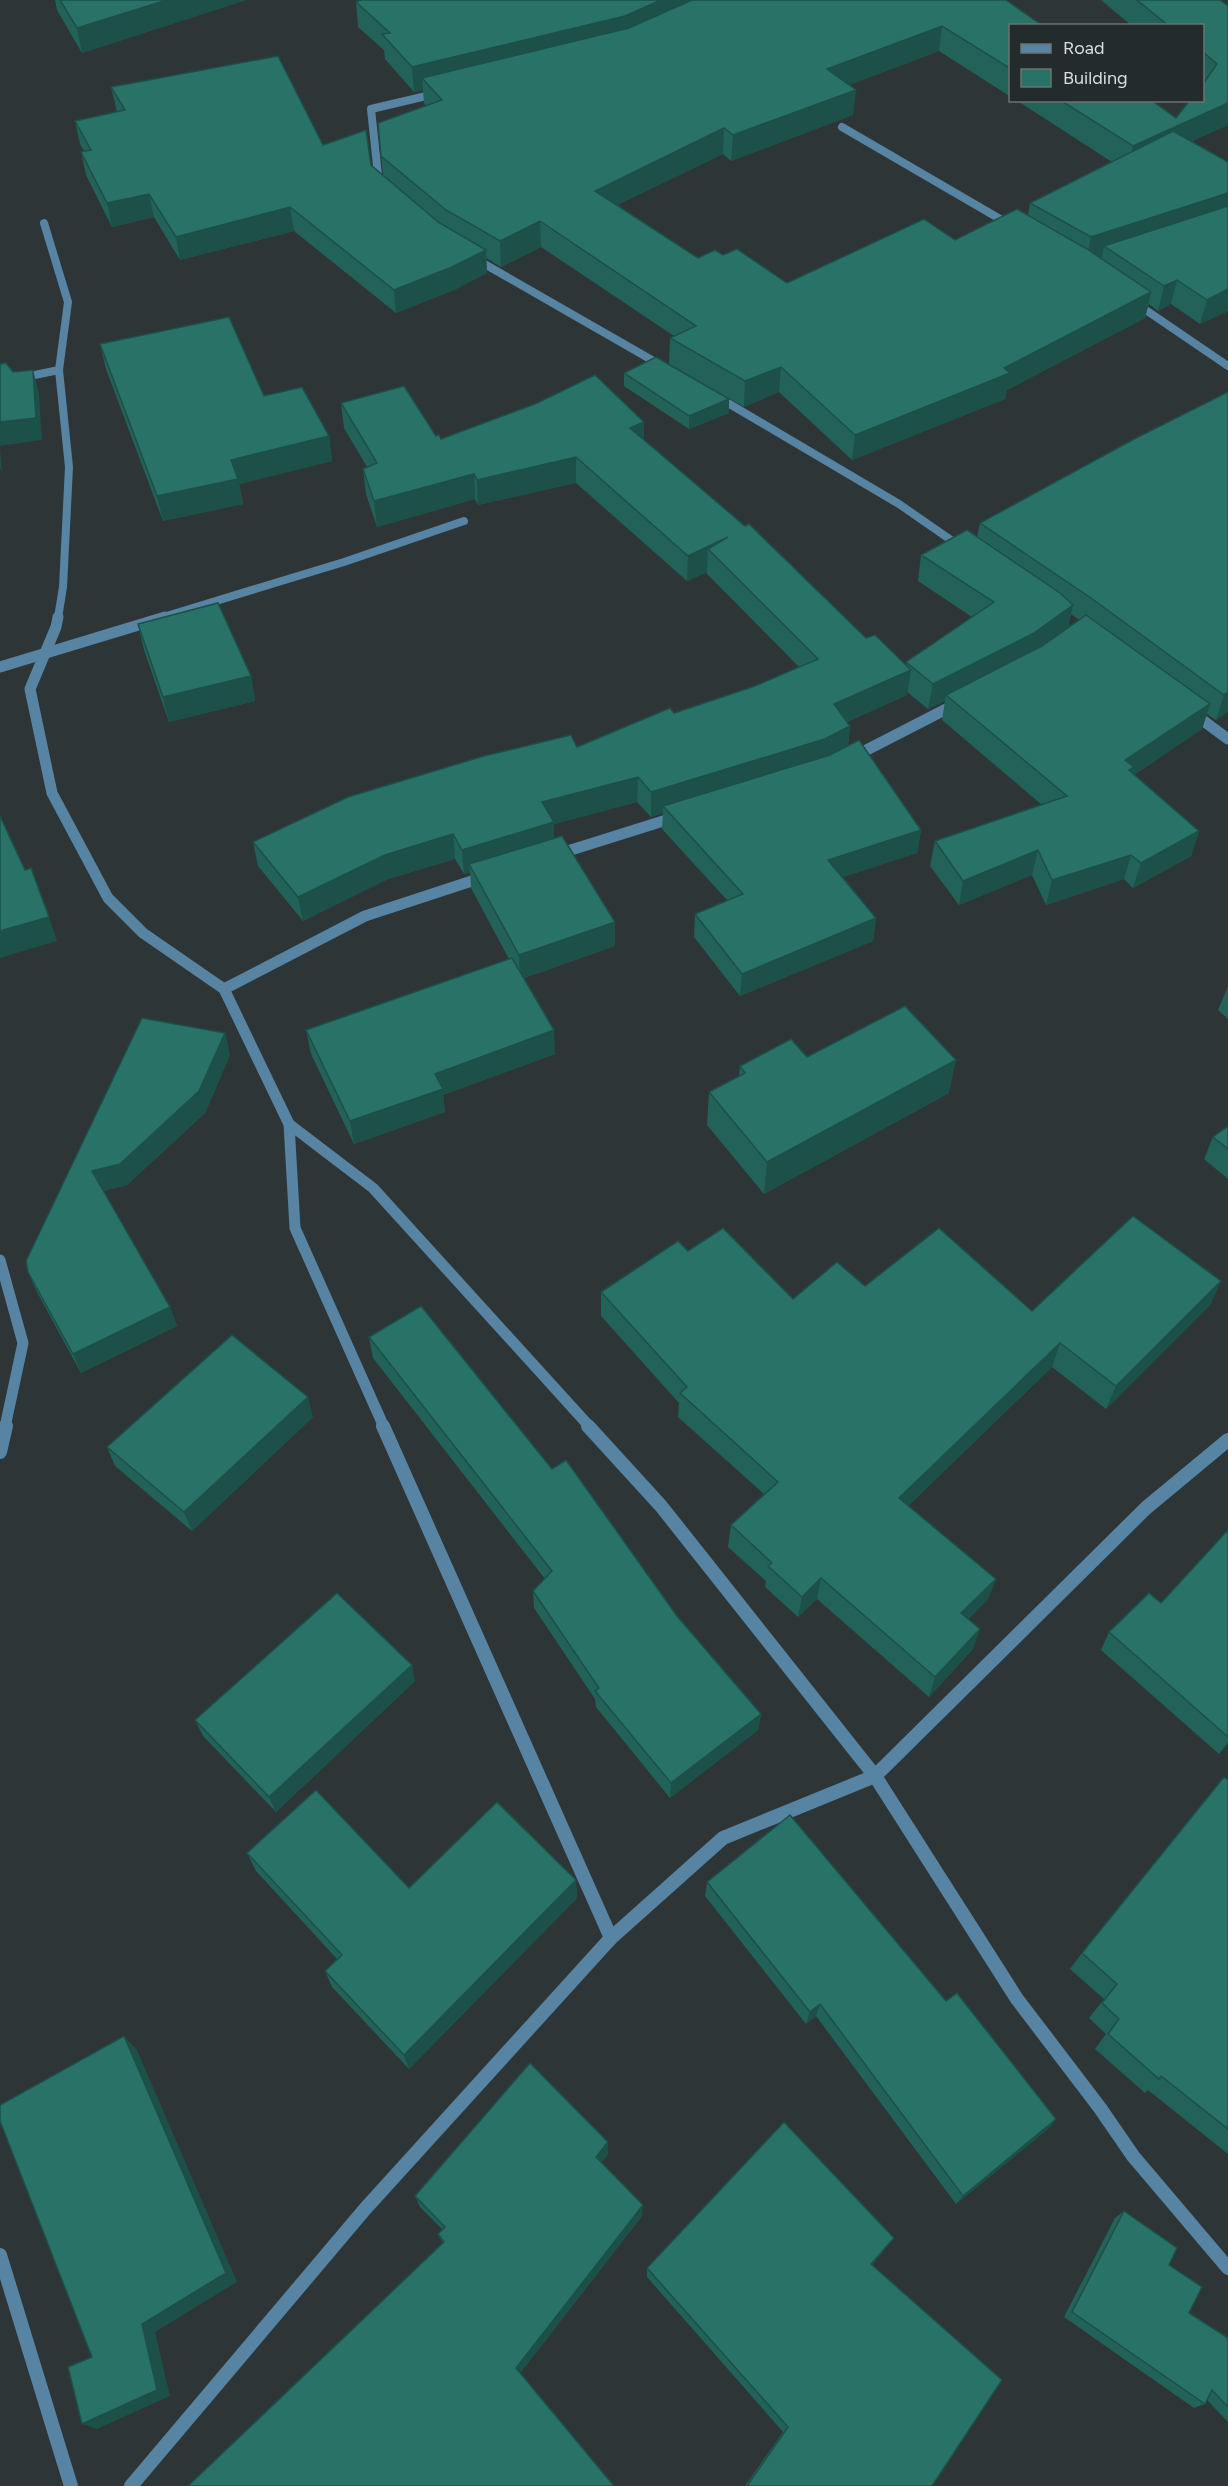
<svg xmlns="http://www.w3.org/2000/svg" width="1228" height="2486" viewBox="0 0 1228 2486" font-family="Figtree,sans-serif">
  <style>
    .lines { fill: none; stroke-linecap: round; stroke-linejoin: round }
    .street-far2 { stroke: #5784a3; stroke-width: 8 }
    .street-far1 { stroke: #5784a3; stroke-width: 11 }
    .street { stroke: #5784a3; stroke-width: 14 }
    .wall { fill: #226259; fill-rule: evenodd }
    .shaded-wall { fill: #1c5049 }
    .building { fill: #287268; stroke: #1c5049; stroke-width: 1.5 }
  </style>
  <rect width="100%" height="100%" fill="#2e3536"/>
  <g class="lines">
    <g class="street-far2">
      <polyline points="842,127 1012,226"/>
      <polyline points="379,185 371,109 439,93"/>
      <polyline points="474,258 664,367"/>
      <polyline points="1134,302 1228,366"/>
      <polyline points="0,382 59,370 68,302 44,223"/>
      <polyline points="716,396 899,504 961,547"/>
      <polyline points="58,618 63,587 69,467 59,370"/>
      <polyline points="160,618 344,562 464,521"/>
    </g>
    <g class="street-far1">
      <polyline points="58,617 56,627 30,689 52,793 108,898 143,933 224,989 289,1124 295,1228 384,1427"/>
      <polyline points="0,667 165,617"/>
      <polyline points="1193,713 1228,739"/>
      <polyline points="851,758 956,704"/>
      <polyline points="555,855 676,817"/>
      <polyline points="224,989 365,916 484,877"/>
      <polyline points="289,1124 373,1188 590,1427"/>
      <polyline points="0,1260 23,1343 5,1427"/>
    </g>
    <g class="street">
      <polyline points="383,1426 611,1938"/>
      <polyline points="588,1426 661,1506 875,1776 1017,1999 1100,2108 1133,2156 1228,2268"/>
      <polyline points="0,1452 6,1426"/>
      <polyline points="0,2255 71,2486"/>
      <polyline points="131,2486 365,2209 611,1938 723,1838 875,1776 1146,1508 1228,1440"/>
    </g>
  </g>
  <g class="wall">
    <polygon points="55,0 246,0 82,53 57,10"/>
    <polygon points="1101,0 1220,0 1228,6 1228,125 1192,141 1228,162 1228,311 1200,324 1171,304 1158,311 1149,304 1145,318 1007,390 1005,399 852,460 779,392 744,407 669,364 670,338 674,336 541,247 501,267 486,258 487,273 454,290 396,313 294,231 180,260 154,217 112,227 86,175 81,152 84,151 80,144 75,121 117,112 111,87 323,145 371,165 383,176 378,123 426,106 424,103 423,90 414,92 385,59 384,50 358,27 356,2 1011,26 1011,97 939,51 849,85 853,115 731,161 723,154 617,205 698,258 723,255 787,283 955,240 1028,215 1030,203 1112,162 1016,100 1151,100 1176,118 1203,83 1203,26 1132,26"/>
    <polygon points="100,344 264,396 329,436 332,461 239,484 243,504 163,521 106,369"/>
    <polygon points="624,373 729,399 729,413 689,429 624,386"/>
    <path d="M1228 392V712L1216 720 1207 714 1202 729 1134 775 1199 831 1191 856 1133 888 1124 879 1046 905 1032 875 959 905 930 866 935 841 1042 805 942 720 945 701 928 709 907 692V695L847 722 850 726 848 746 921 830 917 853 843 877 876 918 873 941 740 996 694 937 695 914 727 900 662 829 663 813 651 817 637 802 554 824V838L615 946 524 978 555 1054 443 1095 445 1112 354 1144 311 1054 306 1030 509 959 471 888 470 872 464 874 455 859 388 879 303 921 258 866 253 842 577 747 674 713 755 686 799 667 707 574V572L687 581 576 483 478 505 475 499 377 527 366 494 363 469 367 467 344 428 341 403 436 436 441 439 644 440 866 638 906 665V662L972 617 918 581 921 555 977 537 980 523ZM1071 614 1079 620 1068 628Z"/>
    <polygon points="138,624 251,676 255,701 169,722 144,650"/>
    <polygon points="1228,986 1228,1019 1218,1010"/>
    <polygon points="225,1033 230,1055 205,1113 127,1185 103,1191 170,1307 177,1326 81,1373 37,1292 28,1272"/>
    <polygon points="807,1057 949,1093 764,1194 707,1125 709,1092 739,1076 740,1066"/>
    <polygon points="1228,1126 1228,1179 1204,1159 1213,1137"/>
    <polygon points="688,1251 793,1299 865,1286 1032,1311 1221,1281 1210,1305 1106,1409 1052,1367 908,1506 996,1579 988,1599 968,1619 973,1649 929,1697 817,1599 798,1617 765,1587 766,1581 728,1547 731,1525 764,1494 678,1417 679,1403 601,1316 601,1292"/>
    <polygon points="369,1337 552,1469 761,1714 758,1730 670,1798 596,1707 595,1699 534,1608 533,1591 545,1579 373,1358"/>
    <polygon points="313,1417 192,1531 115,1466 107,1447"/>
    <polygon points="1228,1530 1228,1744 1219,1754 1101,1650 1109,1632 1161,1603"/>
    <polygon points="415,1681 276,1812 203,1736 195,1720"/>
    <polygon points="1228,1780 1228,2154 1148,2090 1145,2093 1095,2049 1106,2034 1089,2018 1104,1999 1070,1969 1082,1953"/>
    <polygon points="247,1853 409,1888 576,1880 577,1898 409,2069 332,1987 325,1971 337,1959 256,1871"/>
    <polygon points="707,1882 946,2001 1056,2119 1048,2129 956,2204 816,2016 806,2024 705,1896"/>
    <polygon points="608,2154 601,2163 642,2216 520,2373 188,2486 443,2244 438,2234 443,2230 420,2207 415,2196"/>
    <polygon points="1124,2211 1169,2265 1189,2313 1228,2338 1228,2422 1207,2400 1205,2404 1194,2408 1064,2317 1115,2218"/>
    <polygon points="886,2248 872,2265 932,2486 745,2486 783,2432 647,2277 647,2268"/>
  </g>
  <g class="shaded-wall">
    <polygon points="167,0 246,0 82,53 77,28"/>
    <polygon points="661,0 716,0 625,41 422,78 423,90 414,92 412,67"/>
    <polygon points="942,26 939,51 825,94 827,69"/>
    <polygon points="856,90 853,115 731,161 733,135"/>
    <polygon points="1228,103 1228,125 1127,171 1133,146"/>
    <polygon points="724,128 723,154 595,216 595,191"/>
    <polygon points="1228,193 1228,208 1104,246 1102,257 1086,262 1091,237"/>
    <polygon points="149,194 154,217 112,227 107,203"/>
    <polygon points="290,207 294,231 180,260 176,237"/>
    <polygon points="540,221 541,247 501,267 500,241"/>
    <polygon points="486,250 487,273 454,290 396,313 394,290"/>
    <polygon points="1177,280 1171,304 1158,311 1164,286"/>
    <polygon points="1228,289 1228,311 1200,324 1207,300"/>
    <polygon points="1151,292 1145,318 1007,390 1005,399 852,460 855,435 1004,368"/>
    <polygon points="781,367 779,392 744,407 745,381"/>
    <polygon points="33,370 39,393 42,440 0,446 0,422"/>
    <polygon points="729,399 729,413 689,429 689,416"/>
    <polygon points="644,422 644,448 630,428"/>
    <polygon points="329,436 332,461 239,484 243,504 163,521 157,496 231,460"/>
    <polygon points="0,448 2,473 0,468"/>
    <polygon points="576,457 576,483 478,505 477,480"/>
    <polygon points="474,474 475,499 377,527 374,501"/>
    <polygon points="728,537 708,549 707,572 687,581 688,556"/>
    <polygon points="1073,605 1067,630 1029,658 946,695 945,701 928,709 933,684"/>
    <polygon points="911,670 907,695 831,729 834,704"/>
    <polygon points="251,676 255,701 169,722 163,697"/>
    <polygon points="1228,692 1228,712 1216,720 1224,695"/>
    <polygon points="1210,704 1202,729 1132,776 1125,760"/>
    <polygon points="850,726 847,751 663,806 663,813 651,817 651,792"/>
    <polygon points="638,777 637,802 554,824 554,846 469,864 470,872 464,874 462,850 542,802"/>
    <polygon points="921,830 917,853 825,883 828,860"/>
    <polygon points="1199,831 1191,856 1133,888 1141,863"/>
    <polygon points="453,834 455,859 388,879 303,921 298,897 385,855"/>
    <polygon points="1038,850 1032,875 959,905 963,881"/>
    <polygon points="1131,855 1124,879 1046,905 1052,880"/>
    <polygon points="49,917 57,941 0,958 0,931"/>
    <polygon points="876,918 873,941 740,996 742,974"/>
    <polygon points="615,922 615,946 520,979 519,955"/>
    <polygon points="554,1030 555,1054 443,1095 445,1112 354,1144 350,1121 435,1074"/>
    <polygon points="225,1033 230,1055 205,1113 127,1185 99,1192 92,1171"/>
    <polygon points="956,1060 949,1093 764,1194 767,1162"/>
    <polygon points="1221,1281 1210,1305 1106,1409 1116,1386"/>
    <polygon points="170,1307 177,1326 81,1373 73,1354"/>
    <polygon points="1060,1343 1052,1367 893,1520 899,1498"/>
    <polygon points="308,1397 313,1417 192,1531 184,1512"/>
    <polygon points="821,1578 817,1599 798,1617 802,1597"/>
    <polygon points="996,1579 988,1599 954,1634 961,1613"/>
    <polygon points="980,1629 973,1649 929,1697 935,1677"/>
    <polygon points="412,1665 415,1681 276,1812 269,1797"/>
    <polygon points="761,1714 758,1730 670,1798 671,1783"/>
    <polygon points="1228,1741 1228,1744 1219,1754"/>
    <polygon points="576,1880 577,1898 409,2069 404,2055"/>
    <polygon points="820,2004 816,2016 806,2024 810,2012"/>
    <polygon points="124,2036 137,2050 237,2282 155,2332 170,2396 97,2429 82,2424 142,2324"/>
    <polygon points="1056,2119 1048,2129 956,2204 963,2196"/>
    <polygon points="608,2142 608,2154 596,2169 596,2157"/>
    <polygon points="643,2205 642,2216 519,2375 516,2368"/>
    <polygon points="894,2238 886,2248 864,2273 871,2264"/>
  </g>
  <g class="building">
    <polygon points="60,0 167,0 77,28"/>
    <polygon points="361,0 661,0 625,16 412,67 382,34 390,33 356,2"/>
    <polygon points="692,0 1006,0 1043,26 1011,26 1011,69 942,26 827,69 856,90 733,135 724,128 595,191 698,258 715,250 723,255 737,249 787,283 924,219 955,240 1017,209 1087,249 1151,292 1004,368 1010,373 855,435 781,367 745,381 670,338 696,326 540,221 500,241 446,210 381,156 378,123 442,100 422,78 629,28"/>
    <polygon points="1137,0 1220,0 1228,6 1228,103 1133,146 1060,100 1151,100 1176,118 1190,100 1203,100 1203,84 1217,64 1203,52 1203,26 1169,26"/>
    <polygon points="278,56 323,145 366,130 371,165 438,222 486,250 452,267 394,290 290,207 176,237 149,194 107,203 81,152 91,150 75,121 125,110 111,87"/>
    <polygon points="1173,131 1228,162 1228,193 1091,237 1030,203"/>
    <polygon points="1228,206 1228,289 1207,300 1177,280 1164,286 1104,246"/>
    <polygon points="229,317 264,396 302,387 329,436 231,460 238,479 157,496 100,344"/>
    <polygon points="656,357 729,399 689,416 624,373"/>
    <polygon points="6,363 13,372 33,370 36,418 0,422 0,364"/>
    <polygon points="595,375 644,422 630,428 745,526 749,524 866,638 875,635 911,670 834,704 850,726 825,739 651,792 638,777 542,802 554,822 462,850 453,834 385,855 298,897 253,842 348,797 484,756 571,735 577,747 670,708 674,713 755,686 818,659 708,549 728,537 688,556 576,457 477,480 474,474 374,501 363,469 377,463 341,403 404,386 436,436 439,435 441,439 535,404"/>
    <polygon points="1228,392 1228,692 1224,695 1091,598 980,523 1136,438"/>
    <polygon points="967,530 1060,593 1073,605 1034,633 933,684 906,662 994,602 921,555"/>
    <polygon points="218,603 251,676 163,697 138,624"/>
    <polygon points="1086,615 1210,704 1125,760 1134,767 1129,770 1199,831 1141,863 1131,855 1052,880 1038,850 963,881 935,841 1067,796 946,695 1042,646"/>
    <polygon points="859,740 921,830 828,860 876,918 742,974 695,914 743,894 663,806 830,755"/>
    <polygon points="0,816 25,870 31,868 49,917 0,931"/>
    <polygon points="562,836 615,922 519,955 469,864"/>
    <polygon points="512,958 554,1030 435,1074 443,1089 350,1121 306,1030"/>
    <polygon points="905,1006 956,1060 767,1162 709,1092 745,1073 740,1066 791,1039 807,1057"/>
    <polygon points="142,1018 225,1033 199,1091 120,1164 92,1171 170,1307 73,1354 28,1272 26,1261"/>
    <polygon points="1228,1126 1228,1149 1213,1137"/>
    <polygon points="1133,1216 1221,1281 1116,1386 1060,1343 899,1498 996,1579 961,1613 980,1629 935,1677 821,1578 802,1597 768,1566 772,1563 731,1525 778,1482 680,1393 687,1387 601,1292 678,1241 688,1251 723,1228 793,1299 837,1262 865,1286 939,1228 1032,1311"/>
    <polygon points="421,1306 552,1469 566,1460 677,1616 761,1714 671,1783 595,1691 599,1688 533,1591 552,1571 369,1337"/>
    <polygon points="232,1335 308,1397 184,1512 107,1447"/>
    <polygon points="1228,1530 1228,1737 1109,1632 1149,1593 1161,1603"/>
    <polygon points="337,1593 412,1665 269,1797 195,1720"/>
    <polygon points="1224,1777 1228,1780 1228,2129 1161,2076 1159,2079 1108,2034 1119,2019 1102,2003 1117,1984 1082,1953"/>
    <polygon points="316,1790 409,1888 497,1802 576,1880 404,2055 325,1971 342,1955 247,1853"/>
    <polygon points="790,1815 946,2001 957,1993 1056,2119 963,2196 820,2004 810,2012 707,1882"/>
    <polygon points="124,2036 226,2273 142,2324 157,2390 82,2424 68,2367 92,2357 0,2121 0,2105"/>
    <polygon points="530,2063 608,2142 596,2157 643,2205 516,2368 614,2486 188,2486 444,2242 438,2234 445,2227 415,2196"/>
    <polygon points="784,2122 894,2238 871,2264 1002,2380 932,2486 747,2486 788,2427 647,2268"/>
    <polygon points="1124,2211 1177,2248 1169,2265 1202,2287 1189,2313 1228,2338 1228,2407 1212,2390 1205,2404 1072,2312"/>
  </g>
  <rect x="1009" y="24" width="195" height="78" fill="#242b2c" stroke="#6c7374" stroke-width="1.5"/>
  <rect x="1021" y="44" width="30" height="9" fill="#5784a3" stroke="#6c7374" stroke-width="1.5"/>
  <text x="1063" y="54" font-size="18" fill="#d9dedf">Road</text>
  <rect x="1021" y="69" width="30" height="18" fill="#287268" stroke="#6c7374" stroke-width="1.5"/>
  <text x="1063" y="84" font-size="18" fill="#d9dedf">Building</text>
</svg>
